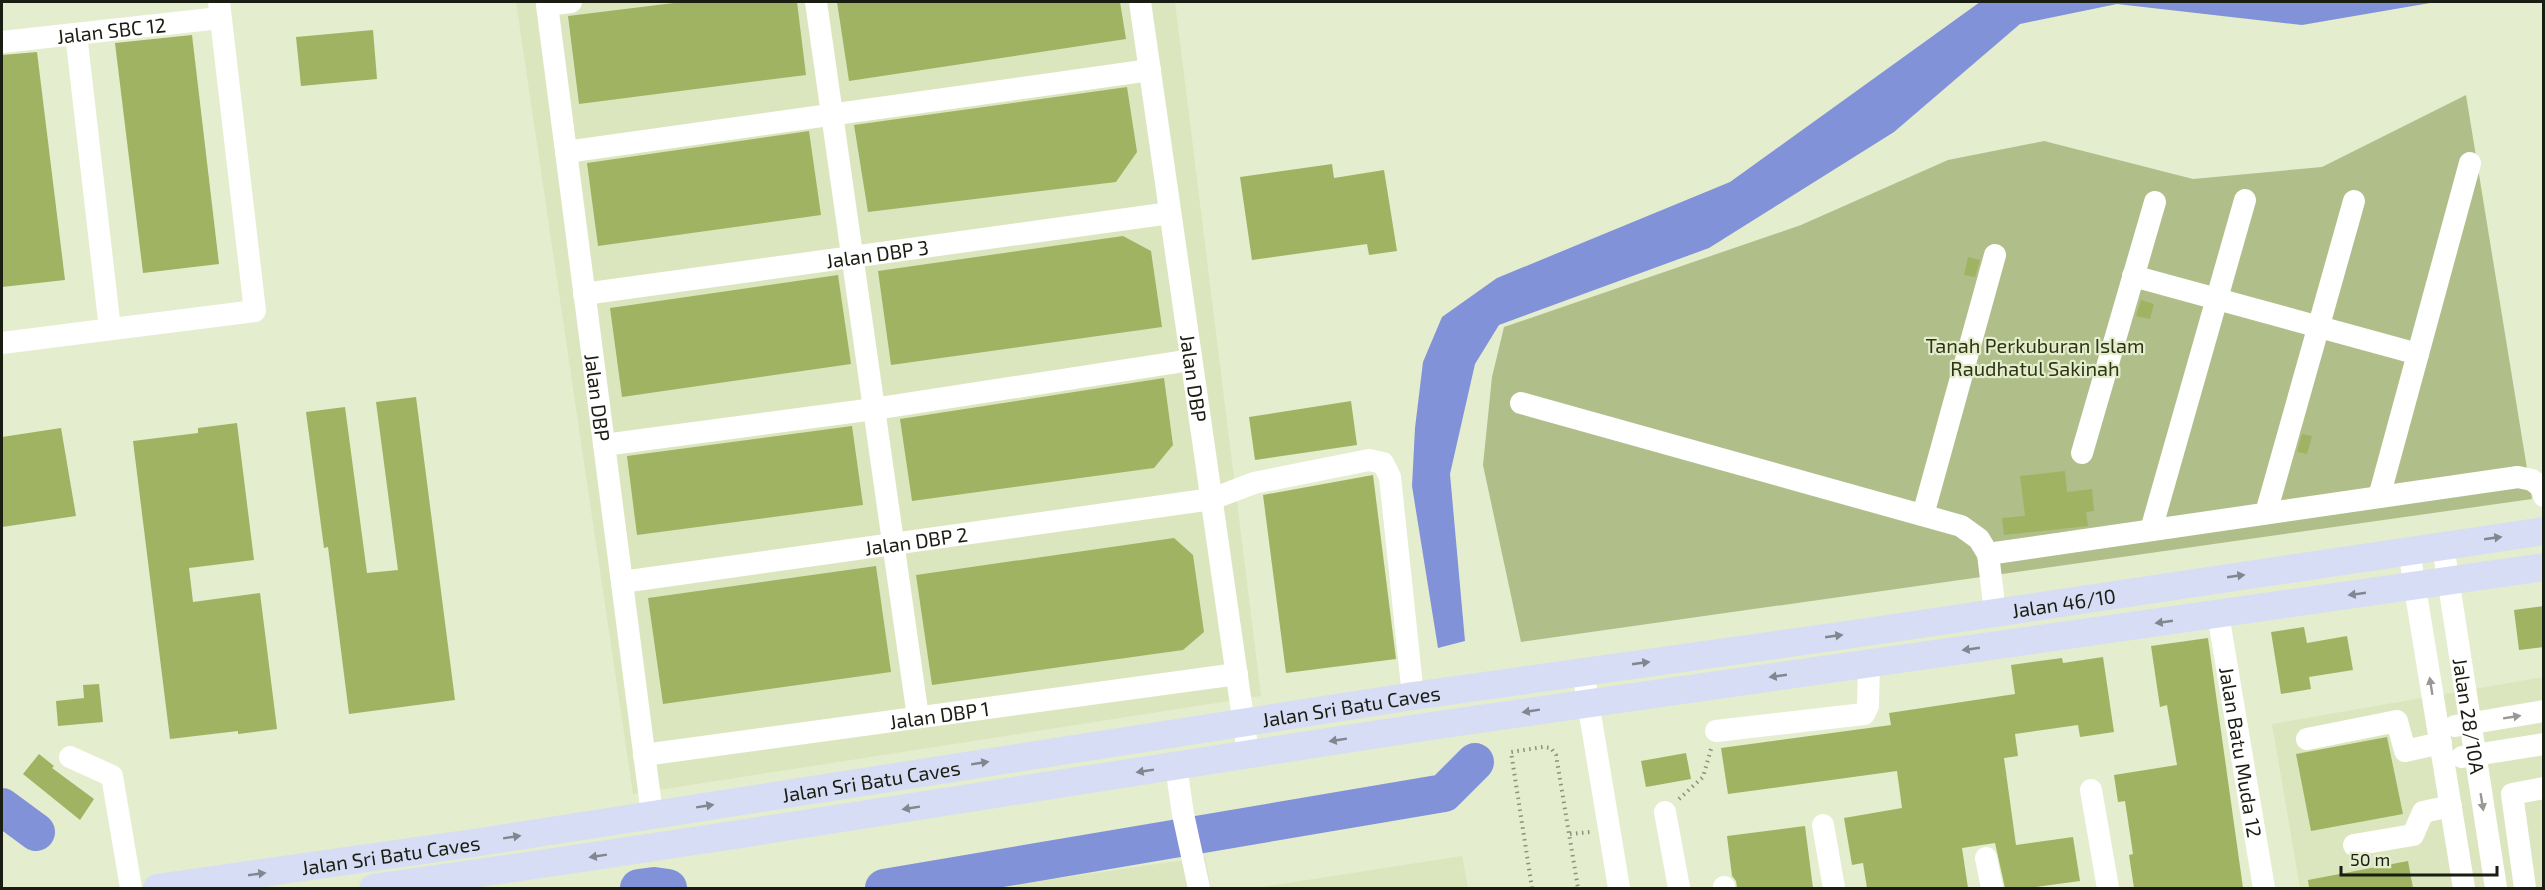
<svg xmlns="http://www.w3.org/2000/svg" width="2545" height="890" viewBox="0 0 2545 890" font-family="'Exo 2',sans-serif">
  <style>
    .built { fill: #dbe6be }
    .green { fill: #b0be8a }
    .water { fill: #8292d9 }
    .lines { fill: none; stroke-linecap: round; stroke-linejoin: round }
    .river { stroke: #8292d9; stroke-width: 38 }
    .building { fill: #a0b363 }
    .path { stroke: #8c927b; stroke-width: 4; stroke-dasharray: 1.5 4.5; stroke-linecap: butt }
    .minor { stroke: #fff; stroke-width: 22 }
    .major { stroke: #d6ddf5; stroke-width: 28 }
    .oneway { fill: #81878f }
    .oneway2 { fill: #989994 }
    .labels { text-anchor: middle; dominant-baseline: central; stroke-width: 4.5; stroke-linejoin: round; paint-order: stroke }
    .street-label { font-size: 20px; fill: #1a1d12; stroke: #e4edcd }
    .park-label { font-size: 20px; fill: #2d3412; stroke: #e4edcd }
  </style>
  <rect width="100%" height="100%" fill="#e4edcd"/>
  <g class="built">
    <polygon points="516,2 1175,2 1261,696 633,794"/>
    <polygon points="2543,677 2543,888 2300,888 2272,724"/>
    <polygon points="1462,856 1468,888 1256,888"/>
    <polygon points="1205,857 1211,888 992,888"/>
  </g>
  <polygon class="green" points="2466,95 2532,499 1521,642 1483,465 1492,377 1504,327 1801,225 1948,160 2044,141 2193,179 2322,167"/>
  <polygon class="water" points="1980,2 2436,2 2302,25 2117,4 2020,24 1894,132 1709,248 1499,325 1475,364 1450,474 1465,641 1438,648 1412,486 1415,428 1423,362 1442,317 1497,278 1730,182"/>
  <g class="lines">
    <g class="river">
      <polyline points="2,807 36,832"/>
      <polyline points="639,888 654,886 668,888"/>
      <polyline points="884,888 1444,793 1475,762"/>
    </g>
  </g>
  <g class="building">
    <polygon points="682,2 797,2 806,75 579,104 568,16"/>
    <polygon points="837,2 1120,2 1126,39 849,81"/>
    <polygon points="373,30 377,79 301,86 296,37"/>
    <polygon points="192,35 219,264 143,273 115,43"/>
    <polygon points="37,52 65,280 2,287 2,55"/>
    <polygon points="1127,87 1137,152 1116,182 868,212 854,125"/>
    <polygon points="809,131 821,215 598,246 587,163"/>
    <polygon points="1332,164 1334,178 1384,170 1397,251 1369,255 1367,244 1252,260 1240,177"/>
    <polygon points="1123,236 1151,251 1162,327 891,365 878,271"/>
    <polygon points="1968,257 1980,260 1975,277 1964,275"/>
    <polygon points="838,275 851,364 622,397 610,308"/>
    <polygon points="2141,300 2154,304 2150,319 2136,316"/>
    <polygon points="1164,378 1173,445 1154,468 912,501 900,419"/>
    <polygon points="416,397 455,700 349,714 328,547 324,548 306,412 345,407 367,573 398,570 376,402"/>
    <polygon points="1351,401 1357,445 1255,460 1249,417"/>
    <polygon points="237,423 254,560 189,568 193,602 260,593 277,729 238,734 238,731 170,739 133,441 198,433 198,428"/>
    <polygon points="852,426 863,505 637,535 627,456"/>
    <polygon points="61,428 76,516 2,527 2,437"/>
    <polygon points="2302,434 2312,436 2307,454 2297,452"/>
    <polygon points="2065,471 2067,492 2092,489 2094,511 2086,512 2088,526 2004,535 2002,518 2025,516 2020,476"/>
    <polygon points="1373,475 1396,659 1286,673 1263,495"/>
    <polygon points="1174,538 1193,555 1204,632 1183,650 932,685 916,575"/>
    <polygon points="876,566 891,672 663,704 648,598"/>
    <polygon points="2544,606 2544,647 2519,650 2514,610"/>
    <polygon points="2304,627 2307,643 2347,636 2353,670 2309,677 2311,689 2281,694 2271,632"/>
    <polygon points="2208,638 2243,888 2134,888 2129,855 2133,854 2125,801 2118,802 2114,775 2177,765 2167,705 2160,707 2151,646"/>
    <polygon points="2103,657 2114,732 2080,737 2078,725 2015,734 2018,756 2004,758 2016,845 2073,837 2080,881 2029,888 2005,888 1995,843 1962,848 1968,888 1867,888 1863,863 1852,865 1844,818 1902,808 1897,771 1728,794 1721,748 1891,725 1889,713 2015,694 2011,665 2062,658 2063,663"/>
    <polygon points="99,684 103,722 58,726 56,701 84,698 83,685"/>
    <polygon points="2387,737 2403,814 2311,831 2296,754"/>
    <polygon points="1686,753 1691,779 1646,787 1641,761"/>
    <polygon points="39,754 54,766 52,768 94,799 80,820 23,774"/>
    <polygon points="1805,826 1813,888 1737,888 1736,881 1732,876 1727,836"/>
    <polygon points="2408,861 2413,888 2309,888 2308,880"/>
  </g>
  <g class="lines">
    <g class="path">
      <polyline points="1679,799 1703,777 1711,749"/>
      <polyline points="1570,834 1590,832"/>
      <polyline points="1532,888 1511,752 1543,747 1551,748 1556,755 1578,888"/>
    </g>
    <g class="minor">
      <path id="s1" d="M571 2 547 5 652 814"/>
      <polyline points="816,2 918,717"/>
      <path id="s2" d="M1140 2 1248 753"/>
      <polyline points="76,34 110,329"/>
      <path id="s3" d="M2 42 220 18"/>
      <polyline points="566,152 1150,70"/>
      <polyline points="2133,276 2418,354"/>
      <path id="s4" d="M584 294 1170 213"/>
      <polyline points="2,343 255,311 219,2"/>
      <polyline points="1521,403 1961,526 1979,539 1988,554 1995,612"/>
      <polyline points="604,445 874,409 1191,360"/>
      <polyline points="2082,453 2155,202"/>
      <polyline points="2379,497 2470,163"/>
      <polyline points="2266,513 2354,201"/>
      <polyline points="1923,515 1995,255"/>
      <polyline points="2151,530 2245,200"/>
      <path id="s5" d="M2443 546 2496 888"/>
      <polyline points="2409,551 2464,888"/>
      <polyline points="1988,554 2518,477 2532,480 2542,488 2544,496"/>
      <path id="s6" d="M622 582 1212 499 1254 483 1369 460 1383 463 1390 477 1413 696"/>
      <path id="s7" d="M2218 614 2264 888"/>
      <polyline points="1583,672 1619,888"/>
      <polyline points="2455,726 2544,711"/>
      <polyline points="1716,731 1864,714 1868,706 1869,664"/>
      <polyline points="2307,739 2397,721 2405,751 2441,743"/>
      <path id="s8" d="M644 755 1237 674"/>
      <polyline points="70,757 112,776 131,888"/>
      <polyline points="2462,757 2544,744"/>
      <polyline points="1176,766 1183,814 1199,888"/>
      <polyline points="2091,790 2108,888"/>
      <polyline points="1665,812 1679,888"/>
      <polyline points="1823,825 1834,888"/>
      <polyline points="2354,845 2413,835 2423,812 2451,806"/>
      <polyline points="1986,858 1992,888"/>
      <polyline points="1724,887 1724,888"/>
      <polyline points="2525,888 2512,794 2544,788"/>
    </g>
    <g class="major">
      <path id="s9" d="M157 888 480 842 1413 696 1867 632 2544 531"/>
      <path d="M373 888C734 838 1092 777 1452 723 1815 668 2180 620 2544 567"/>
    </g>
  </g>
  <defs><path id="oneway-solid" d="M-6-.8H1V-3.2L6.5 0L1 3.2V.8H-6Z" transform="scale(1.5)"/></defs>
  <g class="oneway">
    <use href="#oneway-solid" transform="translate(2493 538) rotate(-8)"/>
    <use href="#oneway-solid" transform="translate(2236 576) rotate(-8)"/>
    <use href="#oneway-solid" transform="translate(2357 594) rotate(172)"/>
    <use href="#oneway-solid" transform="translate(2164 622) rotate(172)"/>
    <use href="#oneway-solid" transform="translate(1834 636) rotate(-8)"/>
    <use href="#oneway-solid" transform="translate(1971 649) rotate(172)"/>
    <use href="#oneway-solid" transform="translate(1641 663) rotate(-8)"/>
    <use href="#oneway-solid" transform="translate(1778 676) rotate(172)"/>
    <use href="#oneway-solid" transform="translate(1531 711) rotate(171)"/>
    <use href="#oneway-solid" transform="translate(1338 740) rotate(171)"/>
    <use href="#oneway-solid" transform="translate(980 763) rotate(-9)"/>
    <use href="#oneway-solid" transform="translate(1145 771) rotate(171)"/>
    <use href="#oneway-solid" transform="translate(705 806) rotate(-9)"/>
    <use href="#oneway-solid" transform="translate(911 808) rotate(171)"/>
    <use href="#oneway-solid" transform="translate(512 837) rotate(-9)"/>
    <use href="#oneway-solid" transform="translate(598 856) rotate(171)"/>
    <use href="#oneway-solid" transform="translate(257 874) rotate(-8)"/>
  </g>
  <g class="oneway2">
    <use href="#oneway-solid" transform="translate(2431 686) rotate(-99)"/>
    <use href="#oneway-solid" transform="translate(2512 717) rotate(-9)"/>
    <use href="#oneway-solid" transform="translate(2482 802) rotate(81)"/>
  </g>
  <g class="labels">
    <g class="street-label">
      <text stroke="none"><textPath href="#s3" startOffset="110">Jalan SBC 12</textPath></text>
      <text stroke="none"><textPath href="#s4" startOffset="296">Jalan DBP 3</textPath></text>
      <text stroke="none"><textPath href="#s2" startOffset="380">Jalan DBP</textPath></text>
      <text stroke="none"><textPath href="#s1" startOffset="420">Jalan DBP</textPath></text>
      <text stroke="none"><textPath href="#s6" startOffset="297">Jalan DBP 2</textPath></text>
      <text stroke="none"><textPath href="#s9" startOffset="1928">Jalan 46/10</textPath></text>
      <text stroke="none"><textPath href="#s9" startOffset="1208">Jalan Sri Batu Caves</textPath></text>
      <text stroke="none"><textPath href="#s8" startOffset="298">Jalan DBP 1</textPath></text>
      <text stroke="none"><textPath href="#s5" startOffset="172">Jalan 28/10A</textPath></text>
      <text stroke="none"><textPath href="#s7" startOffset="140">Jalan Batu Muda 12</textPath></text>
      <text stroke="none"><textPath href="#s9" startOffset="722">Jalan Sri Batu Caves</textPath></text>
      <text stroke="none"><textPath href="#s9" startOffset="236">Jalan Sri Batu Caves</textPath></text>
    </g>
    <g class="park-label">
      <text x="2035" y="345">Tanah Perkuburan Islam<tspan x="2035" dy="23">Raudhatul Sakinah</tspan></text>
    </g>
  </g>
  <rect width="2545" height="890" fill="none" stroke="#1a1d12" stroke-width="6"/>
  <path d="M2341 866v9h156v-9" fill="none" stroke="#1a1d12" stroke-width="3"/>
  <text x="2350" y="866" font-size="18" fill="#1a1d12" stroke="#e4edcd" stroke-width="4.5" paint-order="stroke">50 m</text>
</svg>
